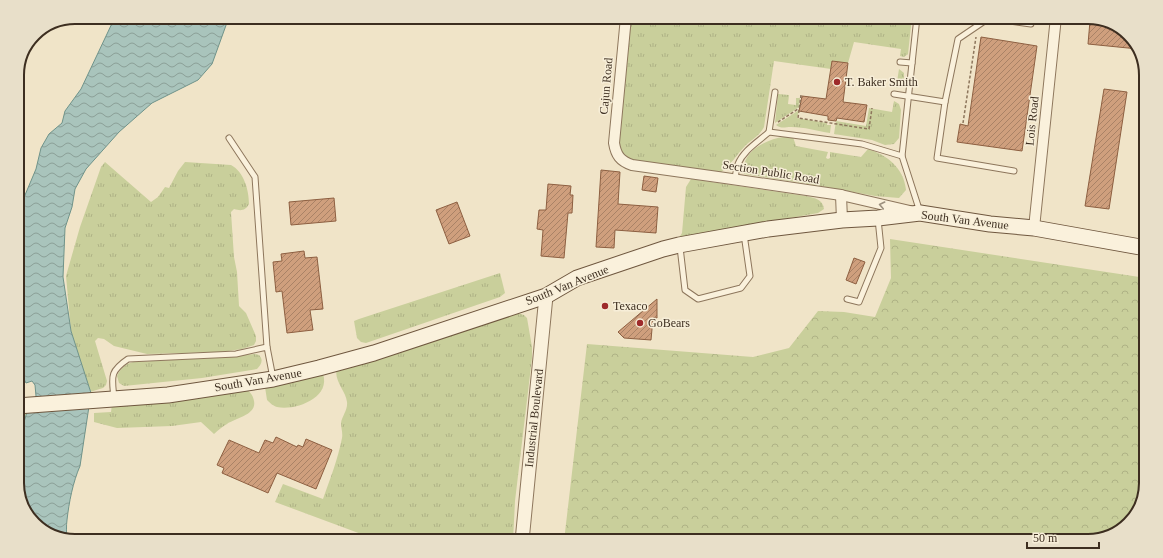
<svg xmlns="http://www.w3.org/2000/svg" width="1163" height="558" viewBox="0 0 1163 558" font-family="Georgia,serif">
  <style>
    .grass { fill: url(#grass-tufts) }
    .forest { fill: url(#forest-crowns) }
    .water { fill: url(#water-waves); stroke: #6f938a }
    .building { fill: url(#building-hatch); stroke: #8d5f41 }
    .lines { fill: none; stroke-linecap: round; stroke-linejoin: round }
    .service-casing { stroke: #8d765c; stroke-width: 7 }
    .minor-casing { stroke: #8d765c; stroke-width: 12 }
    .tertiary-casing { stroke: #8d765c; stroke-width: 15 }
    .secondary-casing { stroke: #6f573f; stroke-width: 17 }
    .path { stroke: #8d765c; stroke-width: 1.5; stroke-dasharray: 3 2; stroke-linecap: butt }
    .service { stroke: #faf1dc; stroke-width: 5 }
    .minor { stroke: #faf1dc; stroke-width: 10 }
    .tertiary { stroke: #faf1dc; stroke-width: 13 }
    .secondary { stroke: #faf1dc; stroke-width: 15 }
    .oneway { stroke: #9c907e }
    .poi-dot { fill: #9e2a2b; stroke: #f7eed8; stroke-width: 1.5 }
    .labels { text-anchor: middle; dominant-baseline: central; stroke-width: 3; stroke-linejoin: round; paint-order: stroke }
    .poi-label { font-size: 12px; fill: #3d2e20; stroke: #f7eed8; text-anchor: start }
    .street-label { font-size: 12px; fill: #3d2e20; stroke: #f7eed8 }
    .rim { fill: none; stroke: #3d2e20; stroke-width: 2 }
  </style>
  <defs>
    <pattern id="grass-tufts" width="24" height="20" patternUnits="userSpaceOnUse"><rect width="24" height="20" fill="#c9cf9b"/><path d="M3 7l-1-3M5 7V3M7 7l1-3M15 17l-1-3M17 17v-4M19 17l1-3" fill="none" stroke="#aeb285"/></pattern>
    <pattern id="forest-crowns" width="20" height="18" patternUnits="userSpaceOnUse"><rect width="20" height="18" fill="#c9cf9b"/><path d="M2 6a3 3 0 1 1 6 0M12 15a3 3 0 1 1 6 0" fill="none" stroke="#aeb285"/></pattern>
    <pattern id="water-waves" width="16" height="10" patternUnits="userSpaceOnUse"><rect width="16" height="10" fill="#a9c4bc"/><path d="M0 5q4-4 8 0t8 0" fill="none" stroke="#8ba098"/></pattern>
    <pattern id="building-hatch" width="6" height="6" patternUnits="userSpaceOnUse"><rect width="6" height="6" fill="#cf9f7d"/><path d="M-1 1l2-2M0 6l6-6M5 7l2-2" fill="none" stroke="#a98266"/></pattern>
  </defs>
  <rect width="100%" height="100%" fill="#f0e4c8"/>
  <g class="grass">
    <path d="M630 17H912L908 54 904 57 900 56 901 49 854 42 848 63 832 61 831 69 774 61 764 127C760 135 753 139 746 145 737 154 731 165 720 173L631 160C624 157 621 151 618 145Z"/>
    <polygon points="899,69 904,73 904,82 901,86 896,88"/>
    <polygon points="778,94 789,95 788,104 796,105 796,98 800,98 799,107 775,123"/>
    <polygon points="894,101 899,104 901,110 899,138 894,144 885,145 872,140 834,134 836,121 866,126 869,108 892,112"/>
    <path d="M799 110 797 118 827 123V125H831L830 133C817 131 804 127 791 127 785 127 781 129 776 125Z"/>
    <path d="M784 137H793L796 146 828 152 826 158 828 159 830 158V152L861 157 868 149C887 155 904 168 906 190L899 198 875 196 815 185 744 174C740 152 766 139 784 137Z"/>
    <path d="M105 162 151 202 158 197 165 187 169 188 178 171 185 162 231 165C244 172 249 190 249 204 245 211 241 211 234 209L231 212 234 257 237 272 239 306 246 313 256 336V341L254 345 242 349 221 352 147 354 114 346 104 339 98 338 95 341 107 381 106 385 103 388 90 392 71 331 66 276 80 227 101 167Z"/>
    <path d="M691 179 806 196C814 198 823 199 824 209L818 213 679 238 682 233 686 187Z"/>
    <polygon points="500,273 505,293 500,297 366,343 361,342 357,338 354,321 359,319"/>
    <path d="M517 313 524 315 527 318 532 347V358L515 501 513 541H380L275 502 283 484 323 499C330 479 338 459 342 438 343 433 341 428 341 423 342 416 348 410 347 402 346 391 333 380 337 368Z"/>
    <path d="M255 354 259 355C264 360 261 365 257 369L202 378 124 386 119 383 117 376C120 369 125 364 133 362L211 358Z"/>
    <path d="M323 374C331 398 295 411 277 407 273 406 269 402 267 400L265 387Z"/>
    <path d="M245 388C250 392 253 395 254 401 257 415 236 418 227 424 222 427 218 430 214 434L201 422 172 426 117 428 94 422V413L111 412 112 404Z"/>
    <polygon points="17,410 27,412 17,440"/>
  </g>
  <polygon class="forest" points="890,239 1146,278 1146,483 1140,508 1120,531 1088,541 564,541 587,344 753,357 789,348 818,311 844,312 875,317 891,278"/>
  <path class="water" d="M115 17H229L212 64 198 80 152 103 119 132 86 169 75 189 72 207 65 228 63 277 71 331 91 393 80 466C73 482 69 502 67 520 66 526 67 532 66 539L50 535 27 515 17 487V445L27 412 36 396 35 385 32 381 26 383 17 366V214L36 169 41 148 49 134 62 123 65 111 81 89Z"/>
  <g class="building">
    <polygon points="1090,21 1114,24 1136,43 1138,49 1088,44"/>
    <polygon points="981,37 1037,46 1022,151 957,142 960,124 968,126"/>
    <polygon points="832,61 848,63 843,102 867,105 864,122 837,118 836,121 828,120 828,116 799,111 802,96 826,99"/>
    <polygon points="1104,89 1127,92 1109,209 1085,206"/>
    <polygon points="601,170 620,172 618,204 658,207 656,233 615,230 614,248 596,247"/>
    <polygon points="644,176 658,178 656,192 642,190"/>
    <polygon points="548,184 571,186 570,195 573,195 572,213 568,213 564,258 541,256 543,230 537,229 539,210 546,210"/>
    <polygon points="334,198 336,221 291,225 289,202"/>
    <polygon points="457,202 470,236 449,244 436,210"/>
    <polygon points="304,251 305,258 317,257 323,309 310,310 313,330 287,333 282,291 276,292 273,262 282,261 281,254"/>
    <polygon points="854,258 865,262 856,284 846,280"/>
    <polygon points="657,299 657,318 653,318 651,340 624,338 618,332"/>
    <polygon points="276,437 297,447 298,445 303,447 306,439 332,450 316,489 277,473 268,493 222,473 224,468 217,465 229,440 259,453 265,440 273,443"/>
  </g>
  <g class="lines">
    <g class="service-casing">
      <g id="service">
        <polyline points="917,17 902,156 920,212"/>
        <polyline points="900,62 912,63"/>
        <polyline points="894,94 945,102 937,158 1014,171"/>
        <polyline points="945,102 958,39 989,18 1031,24"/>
        <polyline points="769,132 775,92"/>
        <polyline points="229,138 255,177 267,347"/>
        <path d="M735 179C736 174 736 168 738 164 744 150 758 142 769 132L862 144 902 156"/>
        <polyline points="680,247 685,290 698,299 741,288 750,276 744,234"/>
        <polyline points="847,299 859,302 881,248 878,219"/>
        <path d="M114 398C112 377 109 372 128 359L236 354 267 347 273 378"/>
      </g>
    </g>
    <g class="minor-casing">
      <g id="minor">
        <path d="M626 17 614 143C616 155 620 161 632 165L725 178 841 195 910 211"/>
        <polyline points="841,195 842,220"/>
        <polyline points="1034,228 1056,17"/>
      </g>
    </g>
    <g class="tertiary-casing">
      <polyline id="tertiary" points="522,541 546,296"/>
    </g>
    <g class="secondary-casing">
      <polyline id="secondary" points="17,406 168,395 273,379 319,368 374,353 546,296 577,278 663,249 679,245 768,229 842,220 878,218 920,213 990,224 1034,228 1146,248"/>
    </g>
    <g class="path">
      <polyline points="801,95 798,118 869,129 872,108"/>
      <polyline points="778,122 798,109"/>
      <polyline points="963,123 976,37"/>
    </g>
    <use href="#service" class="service"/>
    <use href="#minor" class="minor"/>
    <use href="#tertiary" class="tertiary"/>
    <use href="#secondary" class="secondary"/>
  </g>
  <defs><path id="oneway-chevron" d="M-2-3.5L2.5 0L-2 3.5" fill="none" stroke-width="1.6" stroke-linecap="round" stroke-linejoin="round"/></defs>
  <use class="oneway" href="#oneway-chevron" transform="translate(882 205) rotate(-168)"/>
  <g class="poi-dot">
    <circle cx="837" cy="82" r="4"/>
    <circle cx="605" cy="306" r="4"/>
    <circle cx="640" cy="323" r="4"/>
  </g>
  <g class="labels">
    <g class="poi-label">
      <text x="845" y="82">T. Baker Smith</text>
      <text x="613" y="306">Texaco</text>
      <text x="648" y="323">GoBears</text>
    </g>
    <g class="street-label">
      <text transform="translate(606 86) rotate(-85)">Cajun Road</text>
      <text transform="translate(1032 121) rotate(-84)">Lois Road</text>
      <text transform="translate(771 172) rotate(9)">Section Public Road</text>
      <text transform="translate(965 220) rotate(7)">South Van Avenue</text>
      <text transform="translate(567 285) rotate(-22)">South Van Avenue</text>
      <text transform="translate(258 380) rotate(-10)">South Van Avenue</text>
      <text transform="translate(534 418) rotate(-84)">Industrial Boulevard</text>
    </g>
  </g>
  <path d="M0 0H1163V558H0ZM75 24H1088A51 51 0 0 1 1139 75V483A51 51 0 0 1 1088 534H75A51 51 0 0 1 24 483V75A51 51 0 0 1 75 24Z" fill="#e8dfc9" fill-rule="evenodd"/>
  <path class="rim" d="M75 24H1088A51 51 0 0 1 1139 75V483A51 51 0 0 1 1088 534H75A51 51 0 0 1 24 483V75A51 51 0 0 1 75 24Z"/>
  <path d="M1027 542v6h72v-6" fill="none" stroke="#3d2e20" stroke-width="2"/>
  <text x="1033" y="542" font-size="12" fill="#3d2e20" stroke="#f7eed8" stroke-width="3" paint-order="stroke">50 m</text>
</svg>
